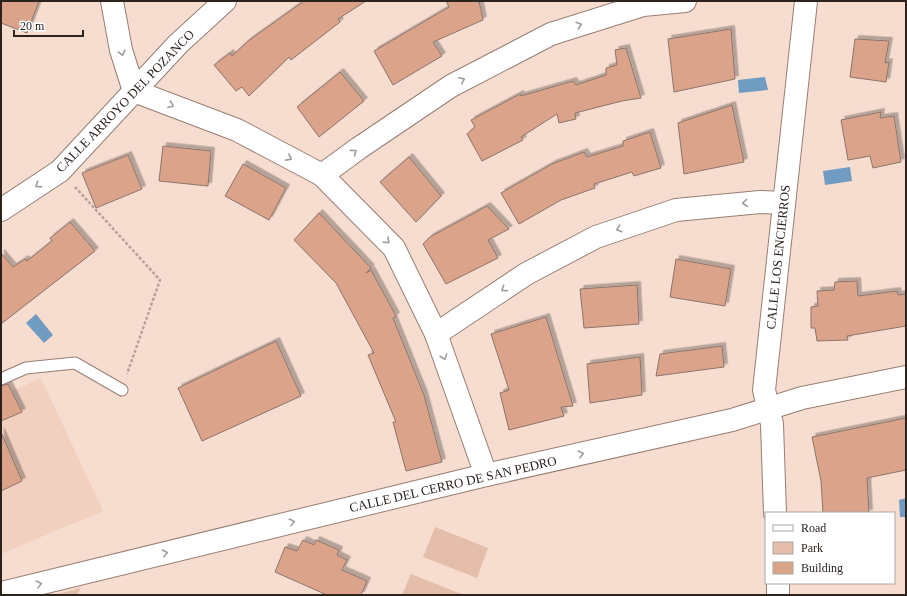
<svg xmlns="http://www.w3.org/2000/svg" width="907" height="596" viewBox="0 0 907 596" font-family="'Times New Roman',serif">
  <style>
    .built { fill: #f2d0c0 }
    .green { fill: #e5bdab }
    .water { fill: #709cc1 }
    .building { fill: #daa38a; stroke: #8c746a; filter: url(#shadow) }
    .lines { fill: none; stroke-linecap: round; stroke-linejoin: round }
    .service-casing { stroke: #967e73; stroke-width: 13 }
    .minor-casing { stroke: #967e73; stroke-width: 24 }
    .path { stroke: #b7a298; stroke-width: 2.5; stroke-dasharray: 3 2; stroke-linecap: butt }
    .service { stroke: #fff; stroke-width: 11 }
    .minor { stroke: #fff; stroke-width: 22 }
    .oneway { stroke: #a09c9a }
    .labels { text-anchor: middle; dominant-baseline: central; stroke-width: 3.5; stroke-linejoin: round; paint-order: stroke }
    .street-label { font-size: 13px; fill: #2c221e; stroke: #fff }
  </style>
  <defs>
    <filter id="shadow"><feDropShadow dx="3.5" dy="-3.5" stdDeviation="0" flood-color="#0004"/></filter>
  </defs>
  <rect width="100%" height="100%" fill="#f7ddd0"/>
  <polygon class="built" points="41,378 103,511 1,554 1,396"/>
  <g class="green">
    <polygon points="435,527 488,548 477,578 423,557"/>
    <polygon points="411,574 464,595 402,595"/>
    <polygon points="81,588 77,595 54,595"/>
  </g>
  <g class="water">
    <polygon points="765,77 768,90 739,93 738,80"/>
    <polygon points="850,167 852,181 825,185 823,171"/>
    <polygon points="36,314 53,335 44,343 26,323"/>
    <polygon points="906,498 906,517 900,517 899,500"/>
  </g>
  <g class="building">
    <polygon points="1,1 39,1 27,33 1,23"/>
    <polygon points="304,1 366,1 338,19 340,22 291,60 289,57 249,96 242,87 236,91 214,65 230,53 232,56 248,41"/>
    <polygon points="446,1 479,1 483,20 433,42 442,56 393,85 374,51 449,7"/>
    <polygon points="731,29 735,79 674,92 668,39"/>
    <polygon points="855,39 889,41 885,63 889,62 886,82 850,77"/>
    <polygon points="626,48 641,98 622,101 575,113 576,119 559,123 557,114 521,137 523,140 482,161 467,134 475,127 471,120 520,94 521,96 573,81 576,85 606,75 606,68 617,65 615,50"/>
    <polygon points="340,72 364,101 319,137 297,107"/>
    <polygon points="732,105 744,162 684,174 678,123"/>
    <polygon points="881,112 880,118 894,116 901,162 873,168 870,156 848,160 841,120"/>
    <polygon points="650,132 661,168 634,176 632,172 594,184 595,188 561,200 519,224 501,193 552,164 584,152 587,157 623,146 623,141"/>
    <polygon points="163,146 211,151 208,186 159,181"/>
    <polygon points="128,155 142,189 96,208 82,173"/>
    <polygon points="409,157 441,196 416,222 380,182"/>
    <polygon points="243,164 286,188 269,220 225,196"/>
    <polygon points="487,206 509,229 488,240 498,258 446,284 423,244 430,237"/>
    <polygon points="319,213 371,268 366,273 371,270 396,316 393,318 424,395 442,462 406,471 393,422 396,422 368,355 374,353 336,283 294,240"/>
    <polygon points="70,222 95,251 1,324 1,253 13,267 25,259 27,261 52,241 50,238"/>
    <polygon points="676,259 731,269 725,306 670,297"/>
    <polygon points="857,281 858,296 897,291 898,295 906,294 906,326 847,336 848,340 817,341 815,328 811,328 811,307 818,306 817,291 834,290 835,282"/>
    <polygon points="637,285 639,324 584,328 580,289"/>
    <polygon points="546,317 573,406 561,407 564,416 509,430 500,393 509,390 491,334"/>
    <polygon points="276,341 301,396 202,441 178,388"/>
    <polygon points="722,346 724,367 656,376 660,354"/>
    <polygon points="640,357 642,395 590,403 587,364"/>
    <polygon points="8,384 22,412 1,421 1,386"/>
    <polygon points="906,418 906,470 867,478 869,513 823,513 821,481 812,437"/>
    <polygon points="1,432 22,481 1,491"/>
    <polygon points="303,540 314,545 316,540 339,550 337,555 347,560 342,570 367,581 361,595 327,595 275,572 285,547 297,551"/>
  </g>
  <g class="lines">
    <g class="service-casing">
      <polyline id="service" points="1,379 26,368 75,363 122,390"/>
    </g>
    <g class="minor-casing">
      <g id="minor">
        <polyline points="112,1 121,50 134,91 237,130 322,175 394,248 436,334 486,475"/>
        <polyline points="322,175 359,148 451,86 551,34 643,5 685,1"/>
        <polyline points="1,210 60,171 178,44 225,1"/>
        <polyline points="436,334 526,274 596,237 676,210 760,202 784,203"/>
        <polyline points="775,513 772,424 764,390 806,1"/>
        <polyline points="778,583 778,595"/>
        <polyline points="1,593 486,475 732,420 802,398 906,377"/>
      </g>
    </g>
    <polyline class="path" points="75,187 160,280 127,374"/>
    <use href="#service" class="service"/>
    <use href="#minor" class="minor"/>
  </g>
  <defs><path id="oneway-chevron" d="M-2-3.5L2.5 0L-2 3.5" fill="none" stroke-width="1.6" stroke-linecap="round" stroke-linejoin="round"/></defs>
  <g class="oneway">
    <use href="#oneway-chevron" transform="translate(579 25) rotate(-17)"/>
    <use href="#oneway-chevron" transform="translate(122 53) rotate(75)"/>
    <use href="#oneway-chevron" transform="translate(462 80) rotate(-27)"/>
    <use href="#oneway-chevron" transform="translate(171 105) rotate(21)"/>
    <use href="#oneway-chevron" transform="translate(354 152) rotate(-37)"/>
    <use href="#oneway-chevron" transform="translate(289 158) rotate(28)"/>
    <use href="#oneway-chevron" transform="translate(38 185) rotate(147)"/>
    <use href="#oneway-chevron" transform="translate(745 203) rotate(175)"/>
    <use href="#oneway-chevron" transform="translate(619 229) rotate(161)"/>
    <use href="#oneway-chevron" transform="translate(387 241) rotate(46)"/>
    <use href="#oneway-chevron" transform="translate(504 289) rotate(146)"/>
    <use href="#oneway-chevron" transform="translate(444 357) rotate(71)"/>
    <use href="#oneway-chevron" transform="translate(581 454) rotate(-13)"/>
    <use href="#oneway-chevron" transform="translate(292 522) rotate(-14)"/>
    <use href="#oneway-chevron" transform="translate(165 553) rotate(-14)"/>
    <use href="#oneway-chevron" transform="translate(39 584) rotate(-14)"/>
  </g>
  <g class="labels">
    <g class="street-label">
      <text transform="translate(125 101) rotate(-46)">CALLE ARROYO DEL POZANCO</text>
      <text transform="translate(778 257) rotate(-84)">CALLE LOS ENCIERROS</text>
      <text transform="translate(453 484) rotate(-13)">CALLE DEL CERRO DE SAN PEDRO</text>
    </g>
  </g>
  <rect width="907" height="596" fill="none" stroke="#2c221e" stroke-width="4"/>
  <rect x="765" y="512" width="130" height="72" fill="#ffffff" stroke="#aba7a5"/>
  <rect x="773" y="525" width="20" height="6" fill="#ffffff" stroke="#aba7a5"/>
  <text x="801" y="532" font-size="12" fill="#2c221e">Road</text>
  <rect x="773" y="542" width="20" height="12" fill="#e5bdab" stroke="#aba7a5"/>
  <text x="801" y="552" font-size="12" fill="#2c221e">Park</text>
  <rect x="773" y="562" width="20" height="12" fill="#daa38a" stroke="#aba7a5"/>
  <text x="801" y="572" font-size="12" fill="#2c221e">Building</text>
  <path d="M14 30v6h69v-6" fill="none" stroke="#2c221e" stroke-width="2"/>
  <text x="20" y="30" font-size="12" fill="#2c221e" stroke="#ffffff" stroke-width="3" paint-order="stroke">20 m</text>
</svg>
